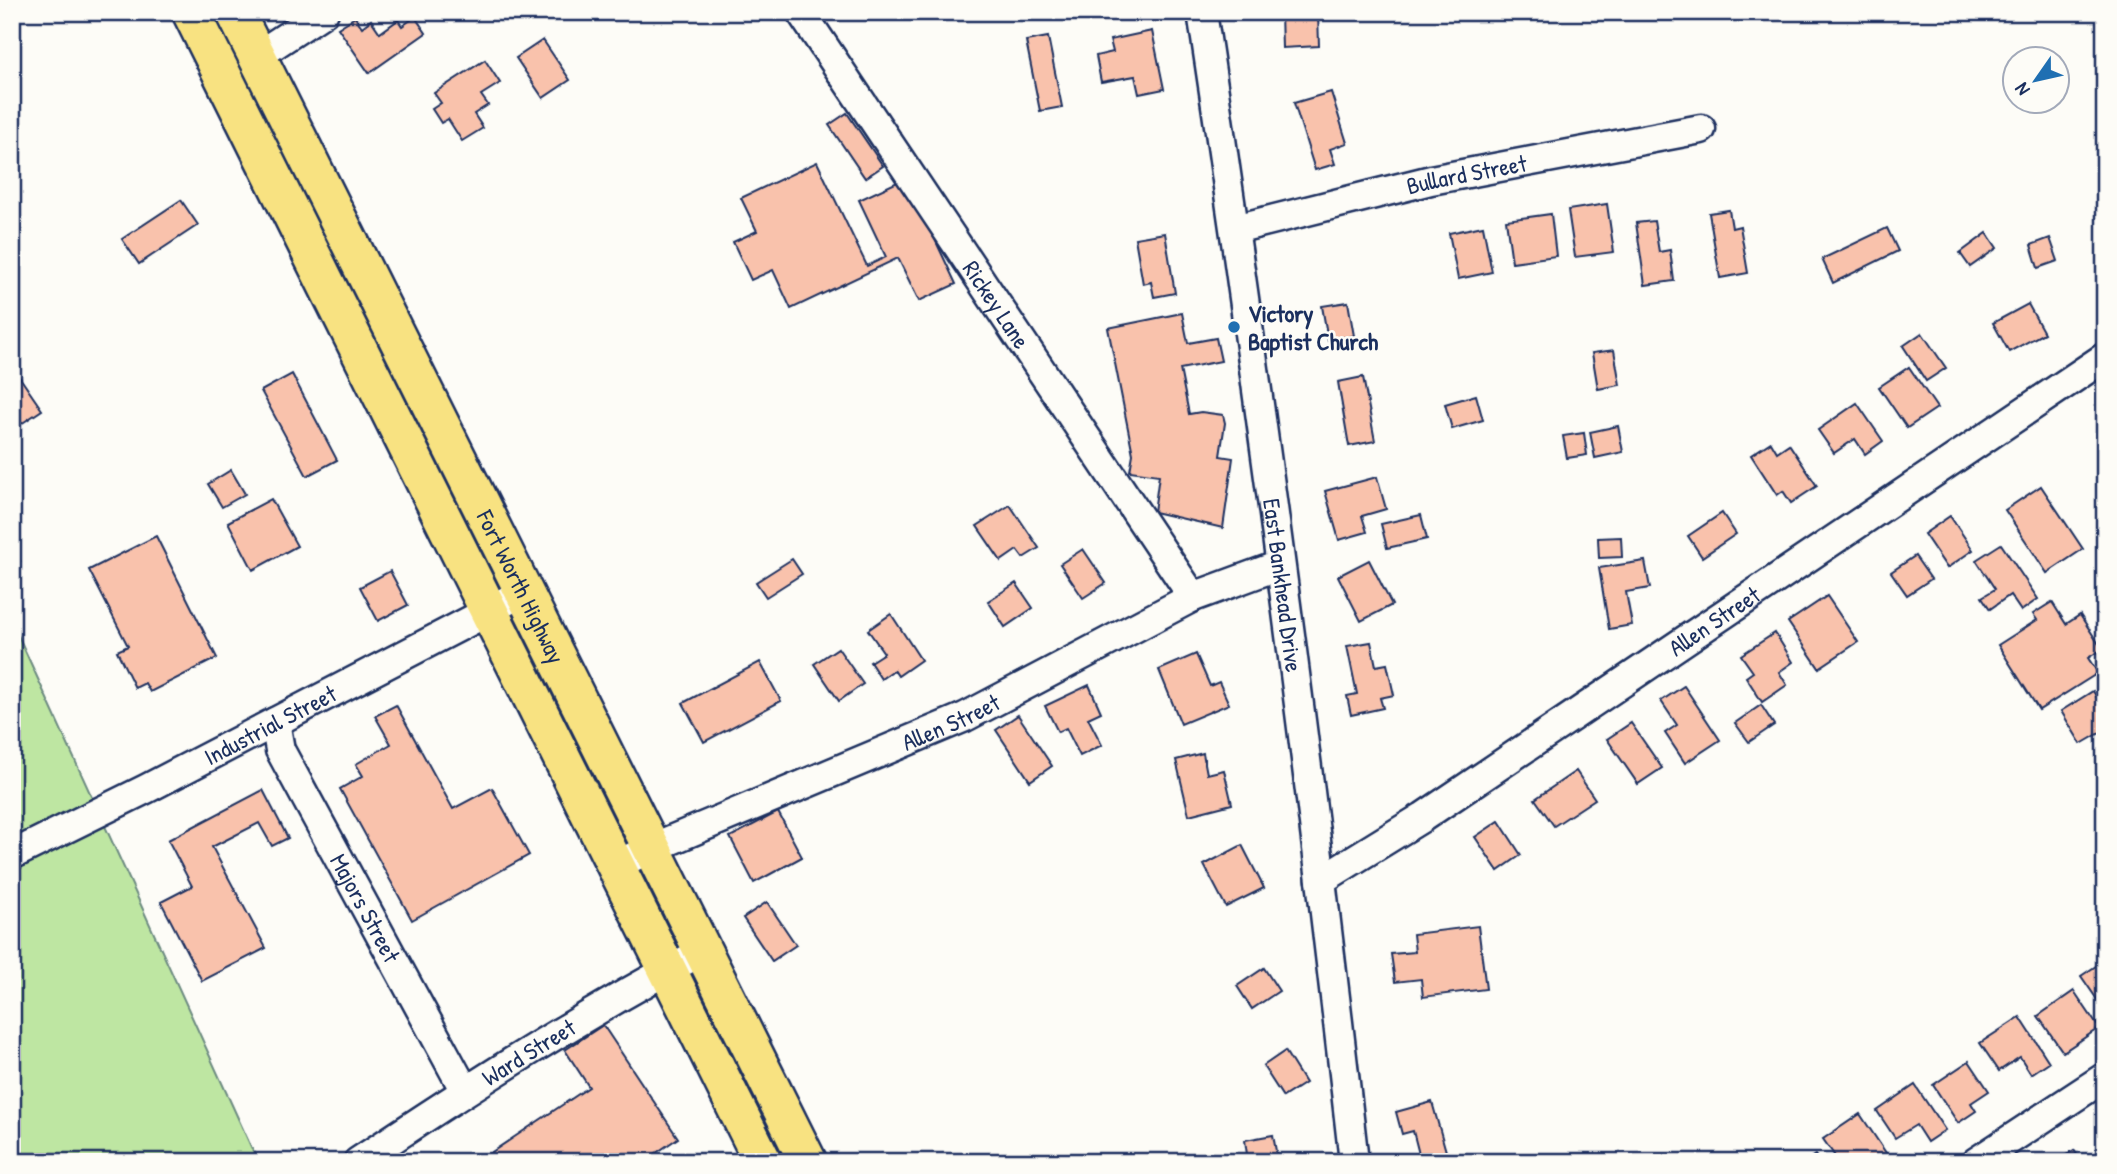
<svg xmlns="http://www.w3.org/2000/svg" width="2117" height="1174" viewBox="0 0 2117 1174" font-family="'Patrick Hand',sans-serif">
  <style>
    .green { fill: #bee6a2; stroke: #6c8a80; stroke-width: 2 }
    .building { fill: #f9c2ac; stroke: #1b2f5e; stroke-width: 2 }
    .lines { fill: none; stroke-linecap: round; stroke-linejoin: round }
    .minor-casing { stroke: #1b2f5e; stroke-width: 33 }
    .major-casing { stroke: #1b2f5e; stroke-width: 42 }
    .minor { stroke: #fdfcf7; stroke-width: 28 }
    .major { stroke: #f8e281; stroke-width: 37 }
    .poi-dot { fill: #1f6fb2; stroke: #fdfcf7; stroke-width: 2.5 }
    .labels { text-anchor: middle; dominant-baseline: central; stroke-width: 5; stroke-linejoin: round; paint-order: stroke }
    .street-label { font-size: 24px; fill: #1b2f5e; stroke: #fdfcf7 }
    .poi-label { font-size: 24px; font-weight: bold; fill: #1b2f5e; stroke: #fdfcf7; text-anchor: start }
  </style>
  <rect width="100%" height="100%" fill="#fdfcf7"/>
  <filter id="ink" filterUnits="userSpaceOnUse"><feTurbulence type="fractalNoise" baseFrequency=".0143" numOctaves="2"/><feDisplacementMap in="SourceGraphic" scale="14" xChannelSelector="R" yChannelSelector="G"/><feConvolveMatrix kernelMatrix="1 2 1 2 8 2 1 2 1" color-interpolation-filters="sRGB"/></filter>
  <g filter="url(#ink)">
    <polygon class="green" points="12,622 258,1162 12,1162"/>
    <g class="building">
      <polygon points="1281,12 1318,12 1319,46 1282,48"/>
      <polygon points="355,17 362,27 371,20 380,33 398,20 402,26 415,17 426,33 369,73 338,28"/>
      <polygon points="1152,31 1164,89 1139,94 1135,76 1101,82 1096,56 1113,52 1110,40"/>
      <polygon points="1048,37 1062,107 1040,111 1026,41"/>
      <polygon points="543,40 570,80 543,98 516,58"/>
      <polygon points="485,60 500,83 481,95 488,105 474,114 483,128 462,141 448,119 441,123 432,109 441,103 434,93"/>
      <polygon points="1331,92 1347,143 1330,149 1335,164 1315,170 1294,103"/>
      <polygon points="847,113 883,166 865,178 829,125"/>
      <polygon points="817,162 867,266 886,257 859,200 906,178 956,284 919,301 898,258 791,309 773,270 751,280 733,242 757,231 741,198"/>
      <polygon points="181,200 198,225 139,264 122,239"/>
      <polygon points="1607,204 1614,252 1575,257 1568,210"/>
      <polygon points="1729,210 1732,228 1740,226 1748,273 1720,278 1709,213"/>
      <polygon points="1551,214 1556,256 1512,262 1506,220"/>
      <polygon points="1654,221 1659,252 1670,250 1674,281 1645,285 1636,223"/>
      <polygon points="1483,226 1492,272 1458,279 1449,233"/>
      <polygon points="1887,228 1898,251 1833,283 1822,259"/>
      <polygon points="1165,233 1175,293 1154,297 1151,282 1143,284 1135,238"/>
      <polygon points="1987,233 1997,248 1970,267 1960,253"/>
      <polygon points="2050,238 2058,261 2038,268 2031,245"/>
      <polygon points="1348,302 1354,336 1328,340 1322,306"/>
      <polygon points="2028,304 2044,333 2009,352 1993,323"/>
      <polygon points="1182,313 1188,343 1216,338 1221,361 1180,369 1189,414 1201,412 1223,415 1225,423 1220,456 1233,458 1223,528 1154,512 1159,475 1130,471 1133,454 1108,328"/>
      <polygon points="1922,333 1946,368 1926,381 1903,346"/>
      <polygon points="1614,350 1620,385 1598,389 1592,353"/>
      <polygon points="12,366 42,410 12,430"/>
      <polygon points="1909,367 1937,408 1907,428 1879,387"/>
      <polygon points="292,374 337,460 307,476 261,391"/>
      <polygon points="1363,377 1375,441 1349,446 1338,382"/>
      <polygon points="1476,395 1483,420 1452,429 1445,404"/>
      <polygon points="1857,403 1883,441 1865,454 1855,439 1834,453 1818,430"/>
      <polygon points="1618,426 1623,452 1595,458 1590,432"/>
      <polygon points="1584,433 1587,455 1567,458 1563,436"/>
      <polygon points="1771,442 1777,452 1789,444 1817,486 1791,503 1783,491 1777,495 1751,455"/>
      <polygon points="231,470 245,494 222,507 208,484"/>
      <polygon points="1377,477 1386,509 1362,516 1367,532 1339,540 1325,491"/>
      <polygon points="2041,486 2083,549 2047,573 2005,510"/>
      <polygon points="271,499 297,546 253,570 228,522"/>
      <polygon points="1010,505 1039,548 1023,558 1017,550 1001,561 977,526"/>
      <polygon points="1722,513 1736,534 1702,557 1688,536"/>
      <polygon points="1421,515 1427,539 1387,548 1381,524"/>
      <polygon points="1950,516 1973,550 1947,568 1924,534"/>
      <polygon points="156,536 217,658 150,692 145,683 135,688 117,651 128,646 89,570"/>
      <polygon points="1621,537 1622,557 1599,558 1598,538"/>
      <polygon points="2001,544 2038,599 2021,611 2010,595 1990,609 1982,597 1995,589 1976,560"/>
      <polygon points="12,545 20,561 12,564"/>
      <polygon points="1083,549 1106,583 1083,598 1060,564"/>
      <polygon points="1915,556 1931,579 1907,595 1891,572"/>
      <polygon points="792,559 802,574 766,597 756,582"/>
      <polygon points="1369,560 1392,605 1361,621 1338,576"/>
      <polygon points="1645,561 1650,588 1626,592 1632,625 1609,629 1599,568"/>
      <polygon points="390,571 408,605 378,621 360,587"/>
      <polygon points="1016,583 1033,608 1005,627 988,601"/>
      <polygon points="1827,596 1858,642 1819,668 1788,622"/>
      <polygon points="2052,602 2066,624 2080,615 2102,649 2088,658 2098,673 2039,710 1998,645 2037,620 2033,614"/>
      <polygon points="891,614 921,660 898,676 894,670 881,679 870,662 884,653 868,630"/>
      <polygon points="1775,633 1793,662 1779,672 1787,685 1762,702 1746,677 1753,672 1741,655"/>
      <polygon points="1371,642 1376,666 1387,664 1394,695 1380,698 1383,708 1351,715 1347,696 1357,694 1347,646"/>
      <polygon points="838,648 863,684 839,701 814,664"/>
      <polygon points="1196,654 1210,686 1219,682 1229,704 1181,724 1159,670"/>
      <polygon points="760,662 781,701 704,742 683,703"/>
      <polygon points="1089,685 1101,712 1088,718 1102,745 1080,756 1066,728 1058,732 1045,706"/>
      <polygon points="1684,686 1720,740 1685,763 1665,733 1677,725 1661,701"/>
      <polygon points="2093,691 2105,711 2105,730 2081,744 2061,711"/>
      <polygon points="396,705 453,809 492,788 529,855 412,920 340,789 363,776 356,764 391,744 375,716"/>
      <polygon points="1761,705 1774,725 1749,742 1735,723"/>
      <polygon points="1018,715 1052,766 1030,781 996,730"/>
      <polygon points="1631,723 1662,768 1638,784 1607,739"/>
      <polygon points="1203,753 1207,774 1224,770 1232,804 1189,815 1176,760"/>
      <polygon points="1576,771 1595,799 1554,826 1535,799"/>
      <polygon points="263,790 288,838 272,846 259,823 212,847 266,948 202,981 161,902 192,886 168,840"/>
      <polygon points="778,812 802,857 754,883 730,837"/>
      <polygon points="1499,821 1521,855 1498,871 1475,837"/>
      <polygon points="1242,845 1264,888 1226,907 1204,865"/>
      <polygon points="767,902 796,945 772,961 743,918"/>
      <polygon points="1478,926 1486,989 1423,997 1421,979 1395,982 1391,954 1415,952 1413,934"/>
      <polygon points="2105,960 2105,1011 2081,976"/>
      <polygon points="1264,968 1279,991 1252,1009 1237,986"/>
      <polygon points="2074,991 2099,1028 2063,1052 2038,1016"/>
      <polygon points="2020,1017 2049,1062 2031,1074 2020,1057 1999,1071 1980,1043"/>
      <polygon points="603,1025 678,1138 643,1162 477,1162 589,1087 565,1050"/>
      <polygon points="1285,1051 1305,1083 1283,1097 1263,1066"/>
      <polygon points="1969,1061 1989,1091 1971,1103 1976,1111 1958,1123 1933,1085"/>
      <polygon points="1915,1085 1945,1130 1927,1142 1916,1125 1895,1138 1877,1111"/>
      <polygon points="1432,1102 1447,1155 1421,1162 1413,1131 1402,1134 1396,1112"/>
      <polygon points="1860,1114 1892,1162 1865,1162 1864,1160 1839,1162 1823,1139"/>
      <polygon points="1273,1135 1278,1162 1248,1162 1245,1140"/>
      <polygon points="2074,1150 2082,1162 2056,1162"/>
      <polygon points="2105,1153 2105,1162 2091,1162"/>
      <polygon points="1815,1155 1820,1162 1805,1162"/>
    </g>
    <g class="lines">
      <g class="minor-casing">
        <g id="minor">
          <path id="s1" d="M801 12 1193 597"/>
          <path id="s2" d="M1202 12C1260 394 1311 778 1354 1162"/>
          <polyline points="257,56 324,12"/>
          <path id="s3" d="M1235 229 1431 180 1701 129"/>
          <path id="s4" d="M275 722 280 750 465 1091"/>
          <path id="s5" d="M12 855 146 789 489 611 524 591"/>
          <path id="s6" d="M616 865 652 848 965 717 1193 597 1280 565"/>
          <path id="s7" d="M1321 880 1423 817 2105 357"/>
          <path id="s8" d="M358 1162C470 1087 584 1014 703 951"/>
          <polyline points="1976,1162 2105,1077"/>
        </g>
      </g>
      <g class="major-casing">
        <g id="major">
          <polyline points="191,12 763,1162"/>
          <path id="s9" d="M235 12 808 1162"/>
        </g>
      </g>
      <use href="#minor" class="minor"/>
      <use href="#major" class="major"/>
    </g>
  </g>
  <circle class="poi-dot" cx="1234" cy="327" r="7"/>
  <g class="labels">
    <g class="street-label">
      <text stroke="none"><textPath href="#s3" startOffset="238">Bullard Street</textPath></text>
      <text stroke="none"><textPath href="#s1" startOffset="352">Rickey Lane</textPath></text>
      <text stroke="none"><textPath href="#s2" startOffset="579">East Bankhead Drive</textPath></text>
      <text stroke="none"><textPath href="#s9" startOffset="642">Fort Worth Highway</textPath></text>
      <text stroke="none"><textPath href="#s7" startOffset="471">Allen Street</textPath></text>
      <text stroke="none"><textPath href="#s6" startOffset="364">Allen Street</textPath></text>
      <text stroke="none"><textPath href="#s5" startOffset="289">Industrial Street</textPath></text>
      <text stroke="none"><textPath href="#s4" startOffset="208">Majors Street</textPath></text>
      <text stroke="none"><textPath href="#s8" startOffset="203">Ward Street</textPath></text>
    </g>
    <g class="poi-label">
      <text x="1248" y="313">Victory<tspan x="1248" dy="28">Baptist Church</tspan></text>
    </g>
  </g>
  <rect width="2117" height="1174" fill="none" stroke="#fdfcf7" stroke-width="42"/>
  <rect x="21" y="21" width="2075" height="1132" fill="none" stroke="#1b2f5e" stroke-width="2.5" filter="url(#ink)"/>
  <g transform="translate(2036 80) rotate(236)"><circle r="33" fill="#fdfcf7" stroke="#a3aaba" stroke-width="2"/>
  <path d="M0-5L12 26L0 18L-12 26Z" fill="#1f6fb2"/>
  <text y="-10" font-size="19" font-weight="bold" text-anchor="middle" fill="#1b2f5e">N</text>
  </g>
</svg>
